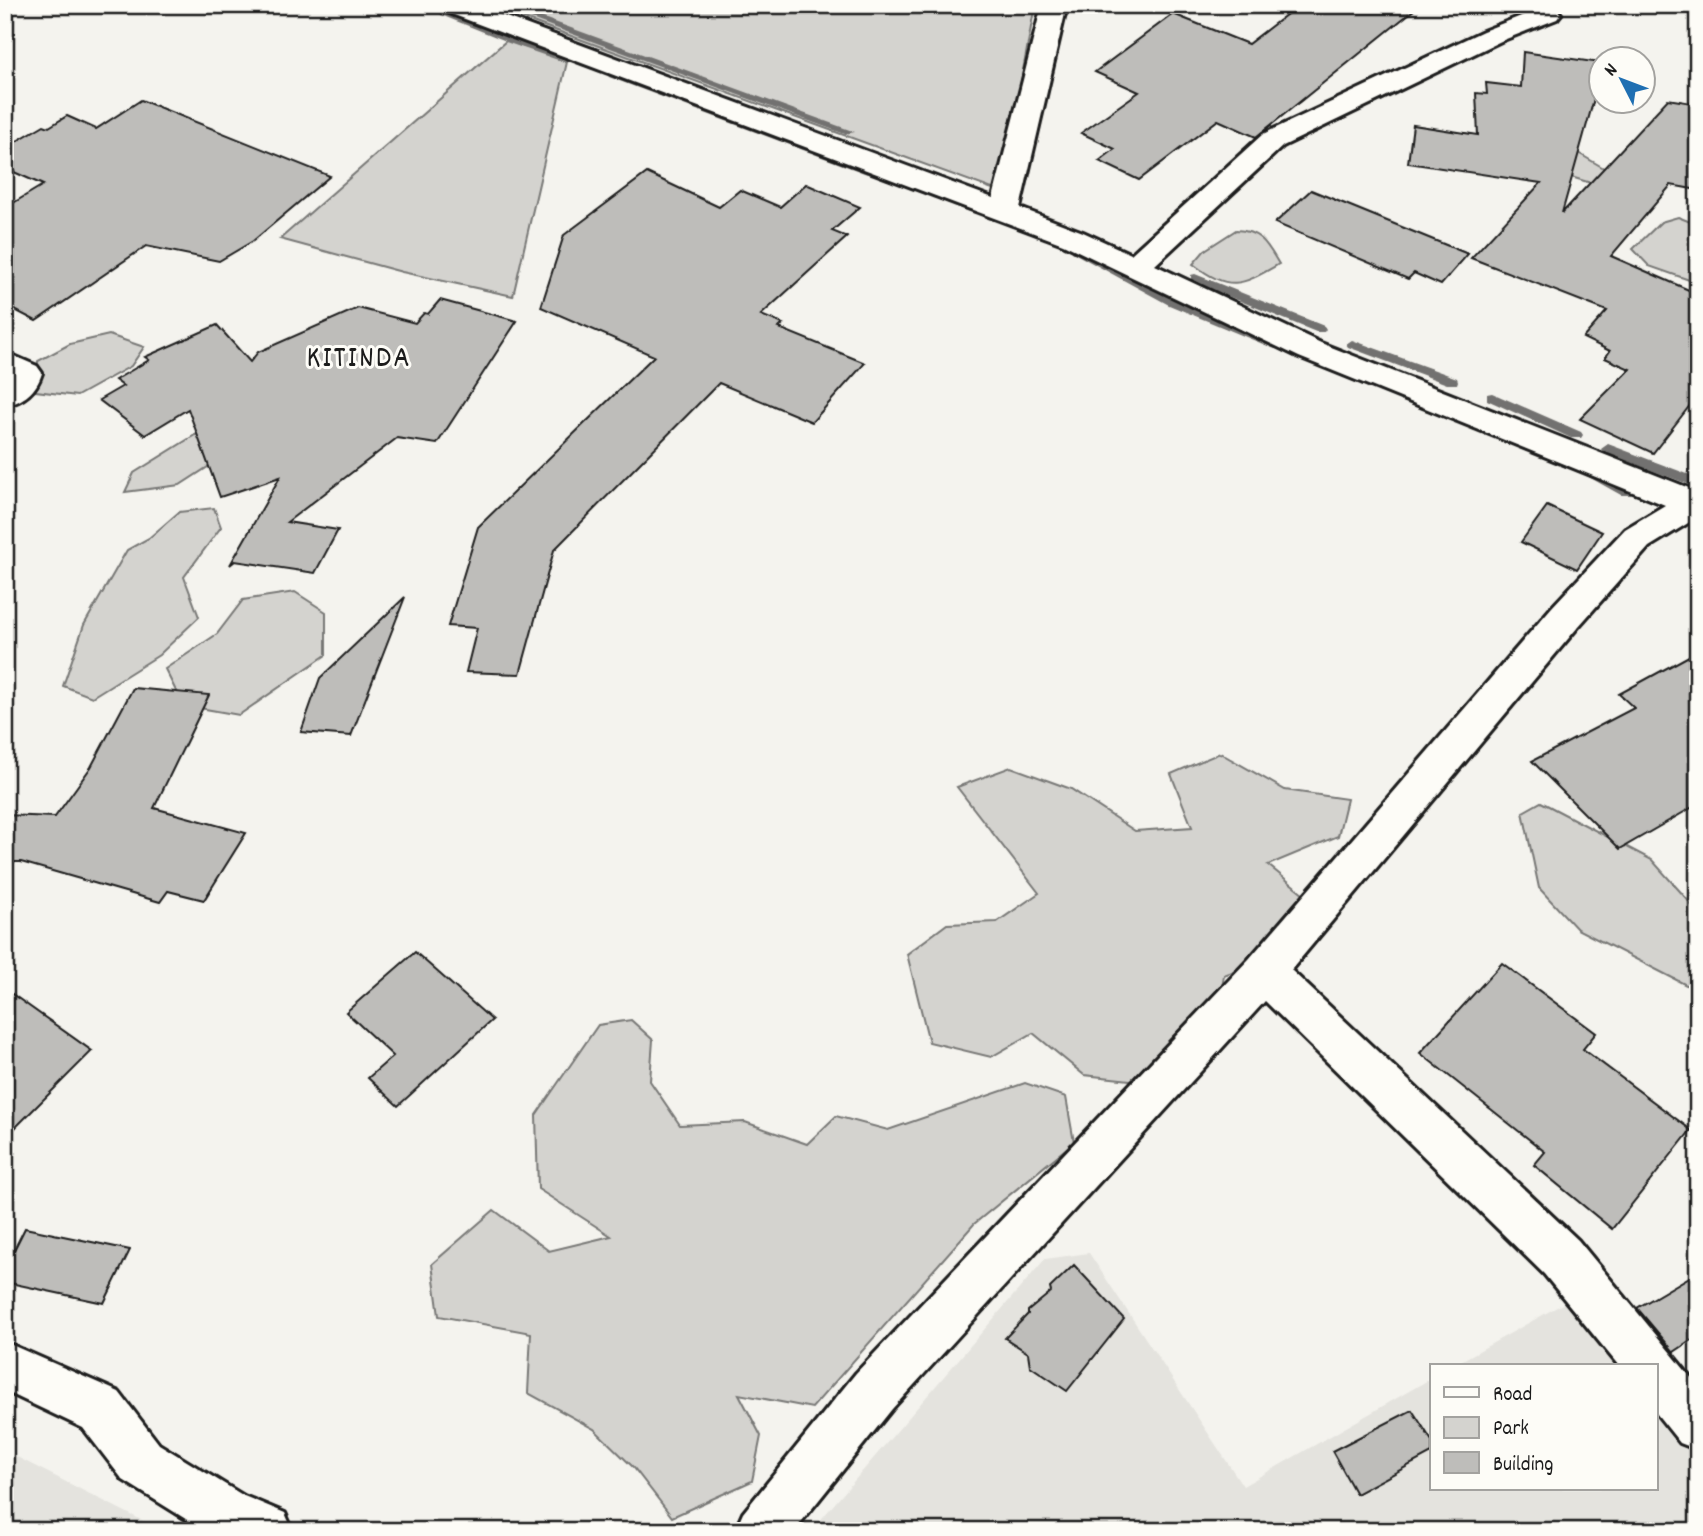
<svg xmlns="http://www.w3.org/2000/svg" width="1703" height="1536" viewBox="0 0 1703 1536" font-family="Dekko,sans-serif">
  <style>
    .built { fill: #e4e3de }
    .green { fill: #d4d3cf; stroke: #787876; stroke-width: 2 }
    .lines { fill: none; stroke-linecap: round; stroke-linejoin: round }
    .stream { fill: #72716f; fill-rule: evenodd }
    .building { fill: #bebdba; stroke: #1c1c1c; stroke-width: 2 }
    .minor-casing { stroke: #1c1c1c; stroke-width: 6 }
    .minor { fill: #fdfcf7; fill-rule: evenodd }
    .labels { text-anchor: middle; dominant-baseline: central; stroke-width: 6; stroke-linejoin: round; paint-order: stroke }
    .quarter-label { font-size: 30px; letter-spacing: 2px; fill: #1c1c1c; stroke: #fdfcf7 }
  </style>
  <rect width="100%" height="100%" fill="#f4f3ee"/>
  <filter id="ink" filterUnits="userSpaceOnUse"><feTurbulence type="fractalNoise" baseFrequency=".0143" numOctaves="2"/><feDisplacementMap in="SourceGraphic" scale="14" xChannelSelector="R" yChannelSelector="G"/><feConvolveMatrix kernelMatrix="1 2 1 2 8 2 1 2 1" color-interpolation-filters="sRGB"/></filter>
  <g filter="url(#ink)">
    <g class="built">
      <polygon points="1089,1253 1243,1486 1432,1378 1432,1489 1656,1489 1656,1402 1698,1455 1698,1531 811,1531 1045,1259"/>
      <polygon points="1573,1298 1627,1366 1452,1366"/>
      <polygon points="5,1451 163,1531 5,1531"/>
    </g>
    <g class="green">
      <polygon points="486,5 1035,5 1020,87 995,190"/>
      <polygon points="506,41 567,62 513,296 402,272 280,239"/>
      <polygon points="1573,150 1631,184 1624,193 1528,164"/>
      <polygon points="1678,217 1698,225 1698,283 1649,266 1633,249 1661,222"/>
      <path d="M1236 230C1261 231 1267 244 1279 264 1242 285 1231 293 1193 264L1205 250Z"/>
      <polygon points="109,335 144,347 131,366 77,396 36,391 38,361 70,344"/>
      <polygon points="237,429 252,451 208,467 180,485 125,492 134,473 195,435"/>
      <polygon points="214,508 221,527 184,577 199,617 159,655 92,697 63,686 84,625 127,550 149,538 179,512"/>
      <polygon points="295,592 326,612 326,655 239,715 183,705 165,669 217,634 243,600"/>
      <polygon points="1220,753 1285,790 1347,799 1338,836 1268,865 1304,894 1310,943 1224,975 1210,1061 1130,1080 1084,1075 1033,1033 991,1057 929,1042 907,954 947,924 997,922 1039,893 957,787 1011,767 1071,789 1135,831 1192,827 1171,774"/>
      <polygon points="1541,802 1652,860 1686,898 1698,914 1698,991 1577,929 1539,888 1523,812"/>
      <polygon points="631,1020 653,1040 650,1081 680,1125 745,1122 807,1144 836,1116 888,1130 1025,1083 1066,1097 1074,1142 974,1224 812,1408 739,1394 761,1436 752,1481 672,1517 634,1468 594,1429 528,1393 531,1333 439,1316 432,1264 494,1210 549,1251 611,1236 538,1189 536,1115 598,1025"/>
    </g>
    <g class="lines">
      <g class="stream">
        <polygon points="493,5 508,5 855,132 845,134"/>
        <polygon points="445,10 577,59 572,62 521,47 441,15 440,13"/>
        <polygon points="613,72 875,170 877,172 867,174 609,77 608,75"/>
        <polygon points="1076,245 1177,299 1283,343 1285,346 1283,349 1275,349 1169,305 1072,252 1072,246"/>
        <polygon points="1195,274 1324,326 1326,329 1324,332 1316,332 1191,281 1191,275"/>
        <polygon points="1352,340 1457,378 1458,381 1457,384 1447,384 1348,347 1346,344"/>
        <polygon points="1492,393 1581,432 1583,435 1581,438 1571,438 1487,400 1487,394"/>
        <polygon points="1608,444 1698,478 1698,484 1688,484 1603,452 1601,449"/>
        <polygon points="1592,468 1631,489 1633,492 1631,495 1621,495 1587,476 1585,473"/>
      </g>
    </g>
    <g class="building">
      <polygon points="1299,5 1420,5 1256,137 1218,120 1139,180 1099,161 1115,149 1081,133 1139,92 1095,72 1173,14 1248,44"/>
      <polygon points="1523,52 1601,63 1595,87 1597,88 1562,213 1668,99 1698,104 1698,190 1671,185 1611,256 1698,294 1698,395 1653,453 1580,419 1630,369 1605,358 1610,351 1583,338 1607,311 1471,258 1541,183 1408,163 1413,125 1478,135 1476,93 1487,94 1486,83 1521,87"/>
      <polygon points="141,100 330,176 253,241 219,261 146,246 36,321 5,305 5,208 43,185 5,168 5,148 44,125 49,127 67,116 96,129"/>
      <polygon points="647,173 719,207 740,190 780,207 806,184 860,207 832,231 847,237 761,315 783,324 779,328 865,363 812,422 719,383 554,550 520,674 466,672 477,628 448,626 478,527 654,356 541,307 564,235"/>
      <polygon points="1311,190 1468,254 1441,285 1414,273 1408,279 1275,223"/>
      <polygon points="440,300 517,321 437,444 397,438 287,522 338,530 315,573 235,561 230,565 280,477 220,497 188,409 145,435 99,400 123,386 115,380 149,360 145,357 217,325 250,362 258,352 358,308 415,323 424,313 428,314"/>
      <polygon points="1547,506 1602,532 1577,569 1521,542"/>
      <polygon points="405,597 351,736 301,732 320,678"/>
      <polygon points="1698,651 1698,804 1620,849 1532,761 1634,708 1619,694"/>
      <polygon points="133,688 209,695 154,808 246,833 204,900 168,891 160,902 21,862 5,862 5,815 55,817 91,767"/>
      <polygon points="415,952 492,1020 398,1106 368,1078 393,1056 346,1012"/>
      <polygon points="1502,963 1596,1033 1583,1049 1691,1130 1612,1229 1534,1165 1545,1152 1420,1053"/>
      <polygon points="5,989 92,1051 5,1138"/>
      <polygon points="25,1228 130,1250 104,1303 5,1282 5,1268"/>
      <polygon points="1074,1265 1124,1319 1067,1391 1030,1366 1028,1353 1005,1338 1028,1314 1028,1311 1051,1292 1050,1288"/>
      <polygon points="1698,1272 1698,1336 1674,1352 1637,1308"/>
      <polygon points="1412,1410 1432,1441 1432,1453 1356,1494 1332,1451"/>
    </g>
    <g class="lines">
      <g class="minor-casing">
        <g id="minor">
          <polygon points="438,5 474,5 993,198 1042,5 1067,5 1020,208 1083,232 1131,254 1263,134 1483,31 1539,9 1548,6 1557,9 1561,14 1557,19 1501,41 1283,146 1155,265 1321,343 1694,490 1698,489 1698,517 1649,547 1578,627 1291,970 1578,1240 1698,1386 1698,1450 1680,1443 1656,1413 1656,1366 1619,1366 1544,1274 1265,1001 892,1409 794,1531 735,1531 743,1513 856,1373 1249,959 1552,607 1625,529 1665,505 1299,357 1063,244 441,10"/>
          <path d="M5 352 37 366 42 373C36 392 24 401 5 406V380L9 377 5 375Z"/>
          <polygon points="5,1342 119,1392 159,1444 244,1496 285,1513 293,1531 205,1531 123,1480 83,1428 5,1391"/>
        </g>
      </g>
      <use href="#minor" class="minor"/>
    </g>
  </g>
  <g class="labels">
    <g class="quarter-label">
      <text x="359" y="360">KITINDA</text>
    </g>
  </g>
  <rect width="1703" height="1536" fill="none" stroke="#fdfcf7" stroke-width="28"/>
  <rect x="14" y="14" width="1675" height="1508" fill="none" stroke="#1c1c1c" stroke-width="2.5" filter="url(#ink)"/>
  <rect x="1430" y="1364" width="228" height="126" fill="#fdfcf7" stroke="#a3a29f" stroke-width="2"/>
  <rect x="1444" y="1387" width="35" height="10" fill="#fdfcf7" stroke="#a3a29f" stroke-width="2"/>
  <text x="1493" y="1400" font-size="21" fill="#1c1c1c">Road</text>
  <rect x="1444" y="1417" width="35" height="21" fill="#d4d3cf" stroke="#a3a29f" stroke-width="2"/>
  <text x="1493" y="1434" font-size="21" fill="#1c1c1c">Park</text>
  <rect x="1444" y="1452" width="35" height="21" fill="#bebdba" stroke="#a3a29f" stroke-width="2"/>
  <text x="1493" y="1470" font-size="21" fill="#1c1c1c">Building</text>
  <g transform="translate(1622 80) rotate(312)"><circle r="33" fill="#fdfcf7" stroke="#a3a29f" stroke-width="2"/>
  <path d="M0-5L12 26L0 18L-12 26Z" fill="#1f6fb2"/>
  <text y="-10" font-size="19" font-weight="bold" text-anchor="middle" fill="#1c1c1c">N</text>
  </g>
</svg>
